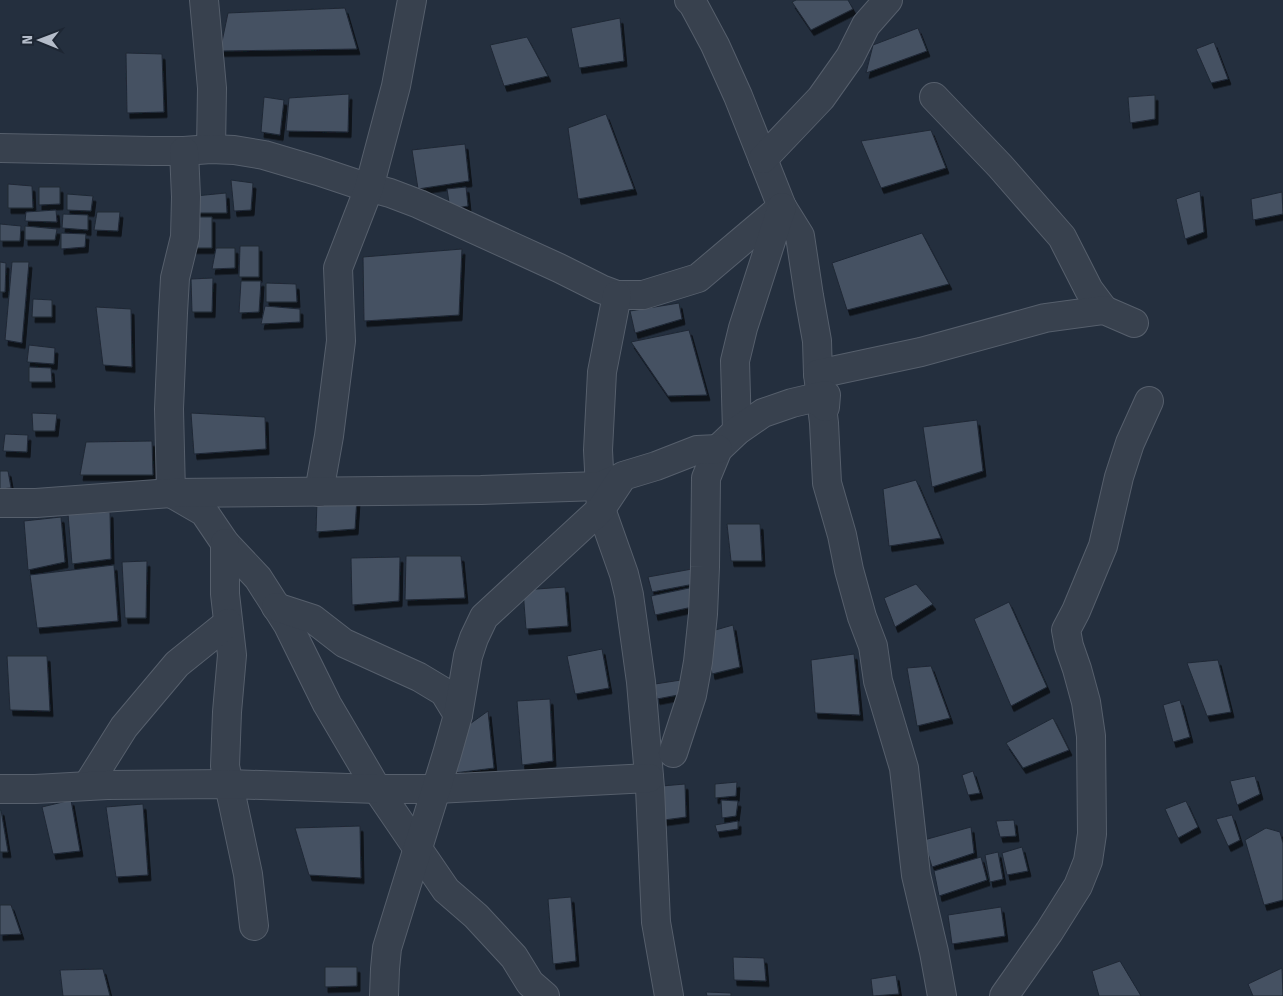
<svg xmlns="http://www.w3.org/2000/svg" width="1283" height="996" viewBox="0 0 1283 996" font-family="'Fira Sans',sans-serif">
  <style>
    .building { fill: #455162; stroke: #1f2835; filter: url(#shadow) }
    .lines { fill: none; stroke-linecap: round; stroke-linejoin: round }
    .minor-casing { stroke: #565f6c; stroke-width: 30 }
    .minor { stroke: #38414e; stroke-width: 28 }
  </style>
  <defs>
    <filter id="shadow"><feDropShadow dx="3" dy="5.5" stdDeviation="0" flood-color="#0009"/></filter>
  </defs>
  <rect width="100%" height="100%" fill="#242f3e"/>
  <g class="building">
    <polygon points="796,0 848,0 853,9 811,30 792,2"/>
    <polygon points="345,8 357,49 220,51 228,13"/>
    <polygon points="620,18 624,61 579,68 571,28"/>
    <polygon points="918,28 927,51 866,73 873,45"/>
    <polygon points="527,37 548,76 504,86 490,45"/>
    <polygon points="1214,42 1228,79 1211,83 1196,49"/>
    <polygon points="126,53 162,54 164,112 127,113"/>
    <polygon points="349,94 348,132 286,131 289,98"/>
    <polygon points="1155,95 1155,119 1130,123 1128,97"/>
    <polygon points="264,97 284,100 280,135 261,132"/>
    <polygon points="606,114 634,189 578,199 568,128"/>
    <polygon points="931,130 946,168 881,188 861,141"/>
    <polygon points="465,144 469,181 418,189 412,150"/>
    <polygon points="231,180 253,183 251,210 234,211"/>
    <polygon points="8,184 32,186 33,208 8,208"/>
    <polygon points="39,187 60,187 60,204 39,205"/>
    <polygon points="466,187 468,206 450,209 447,189"/>
    <polygon points="1200,191 1204,232 1185,239 1176,199"/>
    <polygon points="1282,192 1283,214 1253,220 1251,199"/>
    <polygon points="226,193 227,213 195,213 195,196"/>
    <polygon points="67,194 93,196 91,211 67,210"/>
    <polygon points="56,210 57,222 25,221 26,212"/>
    <polygon points="97,212 120,212 118,231 94,230"/>
    <polygon points="63,214 88,215 88,230 62,228"/>
    <polygon points="191,217 212,217 212,248 189,248"/>
    <polygon points="0,224 21,226 20,241 0,241"/>
    <polygon points="25,226 57,229 55,240 25,240"/>
    <polygon points="61,233 86,234 85,247 61,249"/>
    <polygon points="922,233 949,284 847,310 832,263"/>
    <polygon points="240,246 259,246 259,277 239,277"/>
    <polygon points="216,248 235,248 235,268 212,269"/>
    <polygon points="462,249 459,315 364,321 363,257"/>
    <polygon points="0,262 6,263 5,292 0,292"/>
    <polygon points="12,262 29,262 22,343 5,340"/>
    <polygon points="213,278 212,312 192,312 191,279"/>
    <polygon points="241,281 261,281 259,312 239,313"/>
    <polygon points="266,283 296,284 297,302 266,302"/>
    <polygon points="33,299 52,300 52,317 32,317"/>
    <polygon points="679,303 682,319 635,333 630,311"/>
    <polygon points="265,306 300,309 300,322 261,324"/>
    <polygon points="96,307 131,309 132,367 103,365"/>
    <polygon points="689,330 707,395 668,396 631,342"/>
    <polygon points="29,345 55,348 54,364 27,362"/>
    <polygon points="29,367 51,368 52,382 29,382"/>
    <polygon points="32,413 57,414 55,431 33,431"/>
    <polygon points="191,413 265,417 266,449 194,454"/>
    <polygon points="977,420 983,471 932,487 923,427"/>
    <polygon points="5,434 28,435 27,452 3,451"/>
    <polygon points="152,441 153,475 80,475 86,442"/>
    <polygon points="0,471 8,471 11,488 0,489"/>
    <polygon points="916,480 941,538 889,546 883,489"/>
    <polygon points="357,498 355,529 316,532 317,500"/>
    <polygon points="110,512 111,559 72,564 68,514"/>
    <polygon points="61,517 65,562 28,570 24,521"/>
    <polygon points="727,524 760,524 762,561 731,561"/>
    <polygon points="406,556 461,556 465,598 405,600"/>
    <polygon points="400,557 399,601 352,605 351,558"/>
    <polygon points="147,561 146,618 125,618 122,562"/>
    <polygon points="114,565 118,621 37,628 30,575"/>
    <polygon points="692,569 694,584 652,592 648,577"/>
    <polygon points="916,584 933,604 895,627 884,598"/>
    <polygon points="565,587 568,626 526,629 523,590"/>
    <polygon points="694,587 697,606 655,615 651,596"/>
    <polygon points="1009,602 1047,687 1011,706 974,619"/>
    <polygon points="733,625 740,667 712,674 705,633"/>
    <polygon points="602,649 609,688 575,694 567,656"/>
    <polygon points="854,654 860,715 815,713 811,660"/>
    <polygon points="7,656 47,656 50,711 10,710"/>
    <polygon points="1218,660 1231,712 1207,716 1187,663"/>
    <polygon points="931,666 950,718 917,726 907,668"/>
    <polygon points="681,680 683,694 657,699 655,684"/>
    <polygon points="550,699 553,761 522,765 517,701"/>
    <polygon points="1180,700 1190,737 1173,742 1163,705"/>
    <polygon points="488,711 494,768 454,773 460,731"/>
    <polygon points="1053,718 1069,750 1023,768 1006,743"/>
    <polygon points="973,771 980,793 968,795 962,775"/>
    <polygon points="1255,776 1260,794 1237,805 1230,781"/>
    <polygon points="737,782 736,796 715,798 715,784"/>
    <polygon points="685,784 686,817 664,820 662,786"/>
    <polygon points="71,800 80,851 53,854 42,807"/>
    <polygon points="721,800 738,801 736,816 722,818"/>
    <polygon points="1186,801 1198,827 1178,838 1165,809"/>
    <polygon points="143,804 148,875 116,877 106,807"/>
    <polygon points="0,810 1,810 8,852 0,852"/>
    <polygon points="1232,815 1240,840 1228,846 1216,819"/>
    <polygon points="1014,820 1016,836 1000,837 996,821"/>
    <polygon points="738,821 738,829 717,832 715,825"/>
    <polygon points="360,826 361,878 309,875 295,828"/>
    <polygon points="971,827 974,853 932,867 924,840"/>
    <polygon points="1266,828 1280,832 1283,843 1283,900 1264,905 1245,840"/>
    <polygon points="1022,847 1028,871 1007,875 1002,853"/>
    <polygon points="998,852 1003,879 990,882 985,855"/>
    <polygon points="981,857 987,880 939,896 934,871"/>
    <polygon points="571,897 576,961 553,964 548,899"/>
    <polygon points="0,905 11,905 21,934 0,935"/>
    <polygon points="1001,907 1005,936 952,944 948,915"/>
    <polygon points="733,957 764,958 766,981 734,980"/>
    <polygon points="1120,961 1141,996 1099,996 1092,971"/>
    <polygon points="325,967 357,967 357,986 325,987"/>
    <polygon points="1282,968 1283,996 1253,996 1248,984"/>
    <polygon points="103,969 110,996 63,996 60,970"/>
    <polygon points="896,975 899,994 873,996 871,979"/>
    <polygon points="706,992 731,993 731,996 707,996"/>
  </g>
  <g class="lines">
    <g class="minor-casing">
      <g id="minor">
        <polyline points="204,0 212,88 211,149"/>
        <polyline points="689,0 693,4 715,45 738,96 782,207 800,236 809,296 817,341 818,374 824,423 827,483 842,535 849,570 862,617 873,646 878,681 904,768 916,875 934,952 942,996"/>
        <polyline points="934,97 1000,166 1062,237 1089,290 1104,310"/>
        <polyline points="0,148 151,151 184,151 211,149 234,150 264,155 318,171 357,184 390,193 419,204 559,268 601,289 617,295 643,295 698,278 782,207"/>
        <polyline points="184,151 186,197 185,237 175,278 173,313 169,409 171,493 204,512 225,543 258,578 288,625 327,704 377,789 446,890 476,916 514,957 530,983 545,996"/>
        <polyline points="763,159 821,98 850,57 866,25 888,0"/>
        <polyline points="617,295 602,372 598,450 601,509 624,574 629,595 641,682 650,788 656,922 669,996"/>
        <polyline points="818,374 921,352 1045,318 1104,310 1134,323"/>
        <polyline points="737,431 735,361 743,328 782,207"/>
        <polyline points="319,492 329,436 341,341 338,268 369,188 396,86 412,0"/>
        <polyline points="0,503 36,503 171,493 481,490 600,486 617,479"/>
        <polyline points="225,543 225,594 232,655 227,712 225,766 248,874 254,926"/>
        <polyline points="276,607 313,619 344,643 419,677 444,692 458,715"/>
        <polyline points="673,753 692,695 698,662 703,614 705,567 706,478 718,449 737,431 763,413 792,403 826,395 825,407"/>
        <polyline points="87,786 124,727 177,664 228,623"/>
        <polyline points="0,789 35,789 107,785 229,784 377,789 436,789 649,778"/>
        <polyline points="384,996 385,969 387,948 447,754 458,715 468,656 474,638 484,617 601,509 623,476 656,466 697,450 718,449"/>
        <polyline points="1004,996 1049,932 1078,886 1088,861 1092,834 1091,736 1086,702 1077,669 1069,646 1066,630 1076,611 1103,546 1119,477 1130,443 1149,401"/>
      </g>
    </g>
    <use href="#minor" class="minor"/>
  </g>
  <g transform="translate(40 40) rotate(271)" stroke="#1d2633" stroke-width="4" paint-order="stroke">
  <path d="M0-4L9 19L0 12L-9 19Z" fill="#b4bcc9"/>
  <text y="-8" font-size="14" font-weight="bold" text-anchor="middle" fill="#b4bcc9">N</text>
  </g>
</svg>
